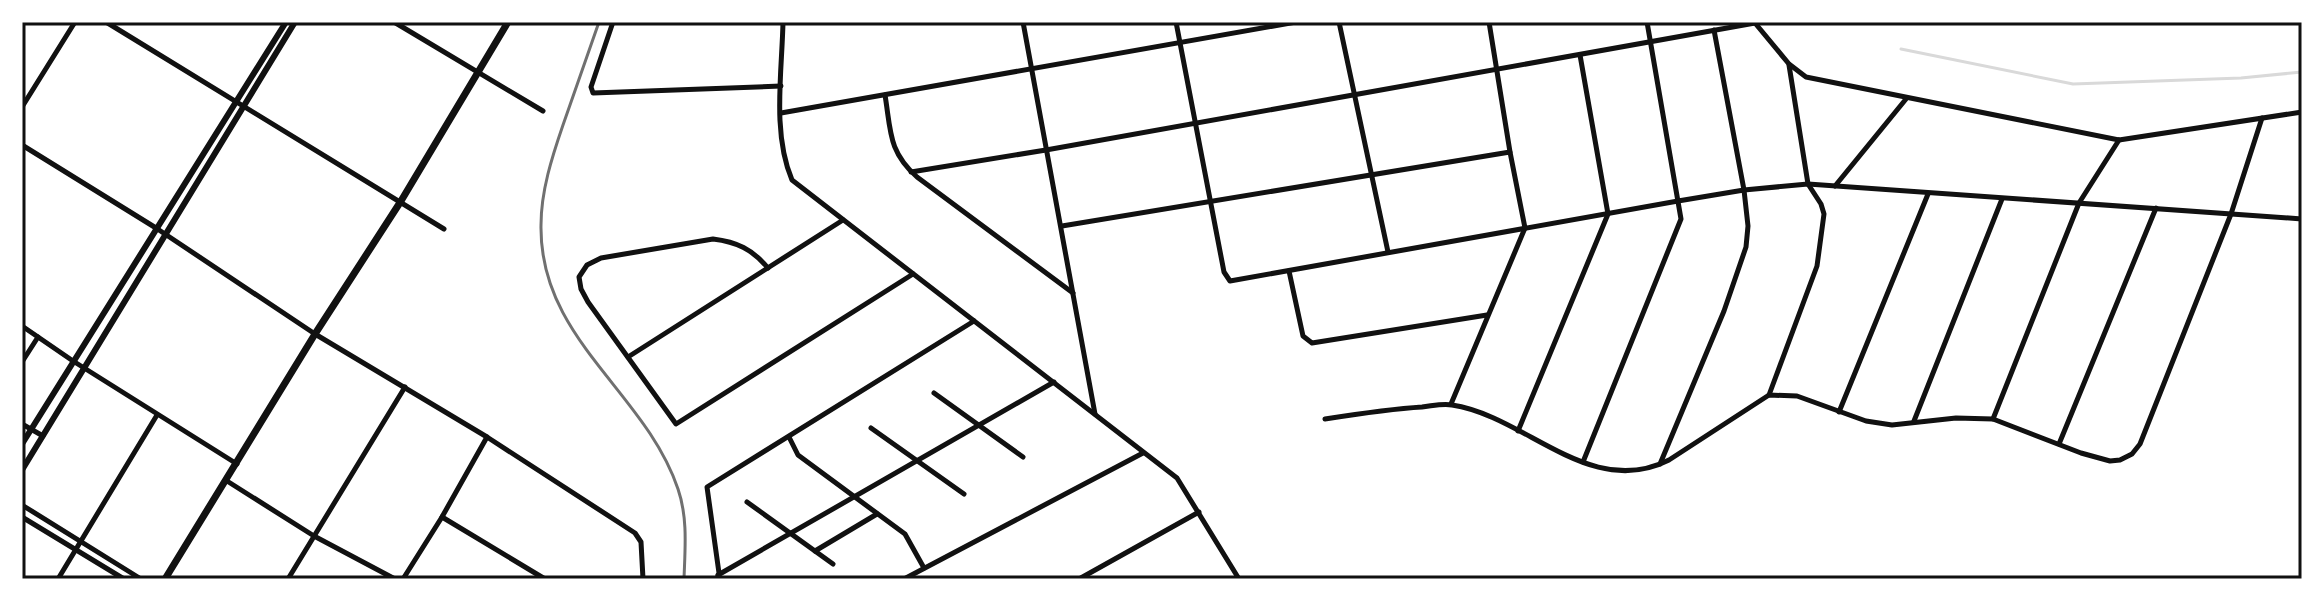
<svg xmlns="http://www.w3.org/2000/svg" width="2324" height="601" viewBox="0 0 2324 601" font-family="'Exo 2',sans-serif">
  <style>
    .lines { fill: none; stroke-linecap: round; stroke-linejoin: round }
    .stream { stroke: #d9d9d9; stroke-width: 3 }
    .minor { stroke: #111; stroke-width: 5 }
    .secondary { stroke: #111; stroke-width: 6 }
    .primary { stroke: #111; stroke-width: 7 }
    .rail { stroke: #707070; stroke-width: 3 }
    .neatline { fill: none; stroke: #111; stroke-width: 3 }
  </style>
  <rect width="100%" height="100%" fill="#fff"/>
  <g class="lines">
    <polyline class="stream" points="1901,49 2073,84 2241,78 2302,72"/>
    <g class="minor">
      <polyline points="106,22 444,229"/>
      <polyline points="394,22 543,111"/>
      <polyline points="613,22 591,87 593,93 781,86"/>
      <path d="M783 22C782 72 772 133 792 180L1177 478 1239 579"/>
      <polyline points="1023,22 1095,414"/>
      <polyline points="1176,22 1224,272 1230,281 1678,201 1744,190 1808,184 2302,219"/>
      <polyline points="1339,22 1388,252"/>
      <polyline points="2212,22 2214,22"/>
      <polyline points="1755,23 1789,64 1806,77 2119,140 2302,112"/>
      <path d="M885 95C891 131 888 151 917 177L1073 293"/>
      <polyline points="22,107 75,22"/>
      <polyline points="781,113 1296,22"/>
      <polyline points="22,145 156,228 315,334 487,437 635,533 641,542 643,579"/>
      <polyline points="911,172 1046,150 1755,23"/>
      <polyline points="1835,186 1906,99"/>
      <polyline points="1062,226 1510,152"/>
      <path d="M768 268C752 249 737 242 713 239L601 258 587 265 579 277 581 289 588 302 676 424 913 274"/>
      <polyline points="1289,271 1303,336 1312,343 1487,315"/>
      <polyline points="22,326 73,361 237,464"/>
      <polyline points="628,357 843,220"/>
      <polyline points="22,362 38,337"/>
      <polyline points="934,393 1023,457"/>
      <polyline points="1769,395 1817,266 1824,214 1821,204 1808,184 1789,65"/>
      <polyline points="1451,404 1525,228 1510,152 1489,22"/>
      <polyline points="1839,412 1928,194"/>
      <path d="M1325 419C1357 414 1389 409 1422 407 1432 406 1443 403 1452 405 1526 416 1590 500 1669 460L1769 395 1797 396 1866 421 1892 425 1956 418 1993 419 2081 453 2110 461 2120 460 2132 454 2140 444 2231 214 2262 118"/>
      <polyline points="1993,419 2079,203 2119,140"/>
      <polyline points="1914,421 2002,199"/>
      <polyline points="22,424 43,436"/>
      <polyline points="871,428 964,494"/>
      <polyline points="1518,431 1608,214 1580,55"/>
      <polyline points="789,437 798,455 905,534 924,568"/>
      <polyline points="2059,444 2156,208"/>
      <polyline points="1583,462 1681,219 1647,22"/>
      <polyline points="1660,464 1724,311 1746,247 1748,226 1744,190 1714,30"/>
      <polyline points="227,481 314,536 395,579"/>
      <polyline points="747,502 833,564"/>
      <polyline points="22,505 141,579"/>
      <polyline points="22,517 124,579"/>
      <polyline points="442,517 545,579"/>
      <polyline points="815,551 877,514"/>
      <polyline points="718,575 1054,382"/>
      <polyline points="58,579 157,415"/>
      <polyline points="288,579 405,387"/>
      <polyline points="403,579 442,517 487,437"/>
      <polyline points="717,579 719,573 707,487 974,321"/>
      <polyline points="904,579 1143,453"/>
      <polyline points="1079,579 1199,512"/>
    </g>
    <g class="secondary">
      <polyline points="22,444 286,22"/>
      <polyline points="22,470 295,22"/>
    </g>
    <polyline class="primary" points="165,579 315,334 401,201 508,22"/>
    <path class="rail" d="M599 22C587 56 575 91 563 125 552 157 541 191 541 225 539 339 645 391 678 489 688 518 685 549 684 579"/>
  </g>
  <rect width="2324" height="601" fill="none" stroke="#ffffff" stroke-width="48"/>
  <rect x="24" y="24" width="2276" height="553" class="neatline"/>
</svg>
